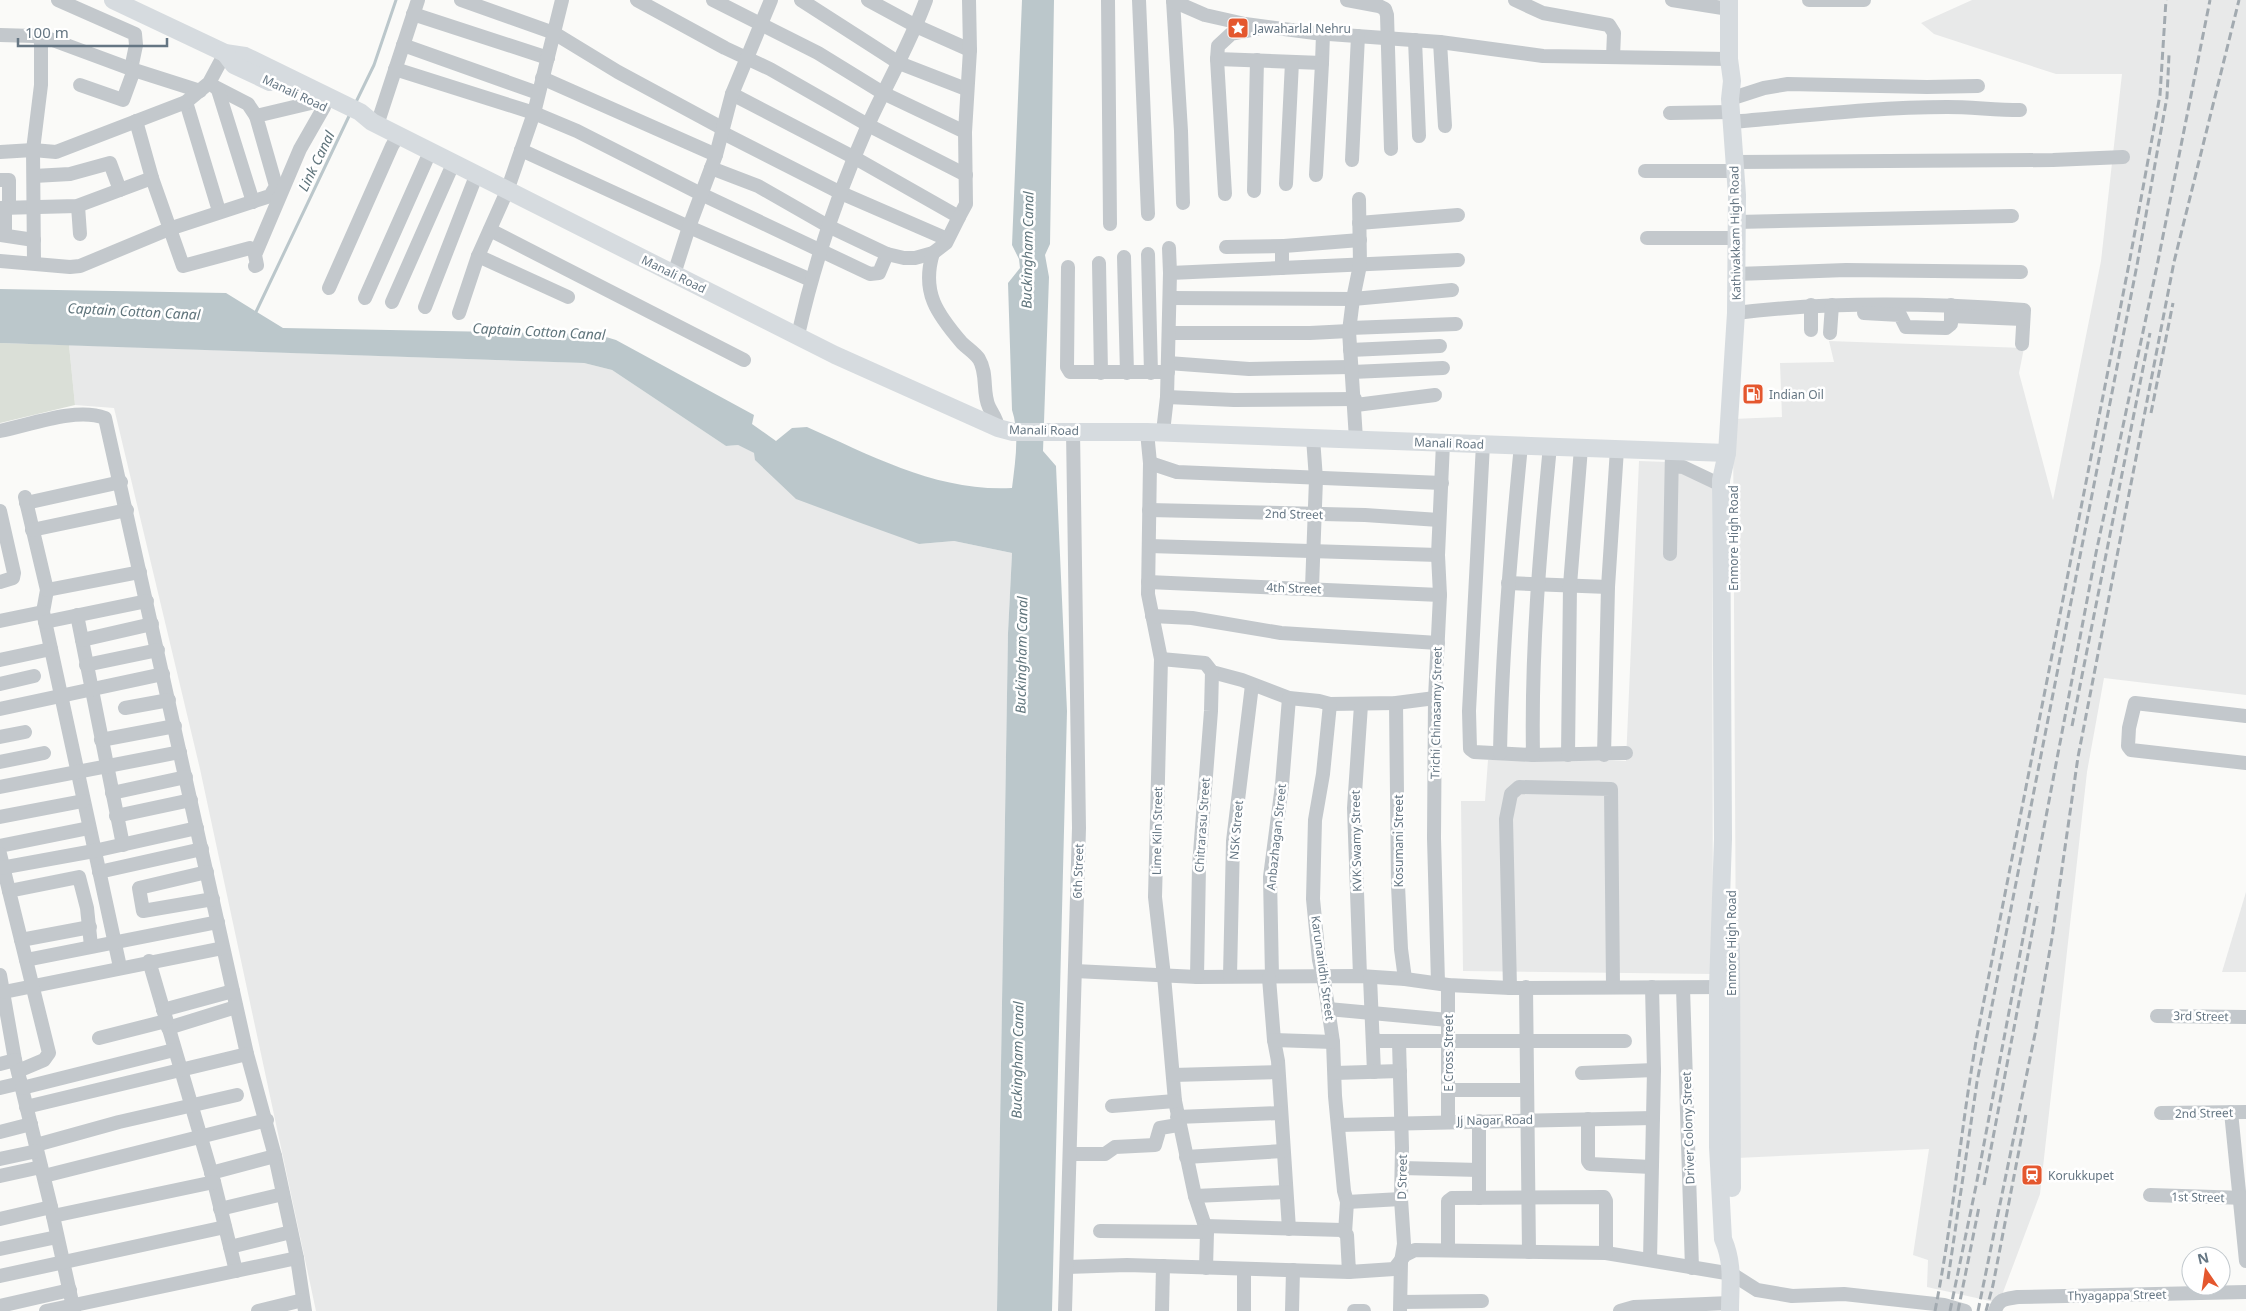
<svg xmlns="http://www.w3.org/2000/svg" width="2246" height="1311" viewBox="0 0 2246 1311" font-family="'Noto Sans',sans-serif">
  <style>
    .built { fill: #e8e9e9 }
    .green { fill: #dadfd7 }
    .water { fill: #bbc7cb }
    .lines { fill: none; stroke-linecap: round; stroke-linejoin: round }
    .stream { stroke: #bbc7cb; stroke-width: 3 }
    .minor { stroke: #c3c8cc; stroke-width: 14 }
    .major { stroke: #d6dbdf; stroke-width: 18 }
    .rail { stroke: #a2aab0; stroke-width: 3; stroke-dasharray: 8 4; stroke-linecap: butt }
    .labels { text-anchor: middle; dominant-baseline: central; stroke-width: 5; stroke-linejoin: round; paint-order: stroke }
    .poi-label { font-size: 12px; fill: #657683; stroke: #fff; text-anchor: start }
    .street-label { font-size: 12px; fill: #657683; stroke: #fff }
    .water-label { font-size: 14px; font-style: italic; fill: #60757c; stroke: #fff }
  </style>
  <rect width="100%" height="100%" fill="#fafaf8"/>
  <g class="built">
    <polygon points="1972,0 2246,0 2246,695 2104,678 2087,772 2040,1194 1999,1303 1927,1287 1928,1260 1913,1255 1929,1149 1737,1158 1733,419 1782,417 1780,363 1834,362 1829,341 2024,348 2019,373 2053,500 2101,261 2122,74 2056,74 1934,34 1921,23"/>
    <polygon points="69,345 584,363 612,370 726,446 738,445 754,453 919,544 954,541 1012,553 1008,633 997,1311 316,1311 200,769 114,408 75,405"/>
    <polygon points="1639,461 1667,462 1712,484 1713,974 1463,971 1461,801 1485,801 1488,760 1626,761"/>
    <polygon points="2246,892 2246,972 2222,972"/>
  </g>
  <polygon class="green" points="0,343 69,345 75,405 0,423"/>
  <path class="water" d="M1022 0H1054L1050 244 1045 255 1049 277 1043 451 1056 466 1067 711 1052 1311H997L1008 633 1012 553 954 541 919 544 858 522 796 499 755 460 754 453 738 445 726 446 612 370 584 363 0 343V289L226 293 283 328 596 334 616 340 754 415 752 424 776 441 792 428 807 427C872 456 938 492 1012 488 1015 463 1020 434 1012 410L1008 283 1020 268 1019 259 1012 245Z"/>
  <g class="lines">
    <g class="stream">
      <polyline points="355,104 374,65 396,0"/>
      <polyline points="255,314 350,114"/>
    </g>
    <g class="minor">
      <polyline points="58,0 135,34 136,45 131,69"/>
      <polyline points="461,0 554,33 618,72 720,127 723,133 841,193 947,239"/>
      <polyline points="637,0 725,48 770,69 868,125 966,175"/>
      <polyline points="713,0 818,53 883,93 965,132"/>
      <polyline points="801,0 899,63 966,89"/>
      <polyline points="868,0 916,26 970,50"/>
      <polyline points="1108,0 1110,224"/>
      <polyline points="1139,0 1148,214"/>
      <polyline points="1173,0 1181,131 1183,203"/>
      <polyline points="1347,0 1379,6 1385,9 1387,15 1391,149"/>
      <polyline points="1515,0 1543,13 1609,25 1614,33 1613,57"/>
      <polyline points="1672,0 1729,9"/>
      <polyline points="1809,0 1864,0"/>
      <polyline points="1173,1 1205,15 1245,24 1315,33 1440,42 1543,56 1729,59"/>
      <polyline points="413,14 548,58"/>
      <polyline points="0,35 34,36 50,39 131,69 200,91"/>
      <polyline points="1415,40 1419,136"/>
      <polyline points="1440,42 1445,126"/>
      <polyline points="403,45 538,93"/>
      <polyline points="1217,59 1322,63 1323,34"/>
      <polyline points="395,69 534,113 577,131 701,194 870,274 879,273 887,254"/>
      <polyline points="542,78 716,155"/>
      <polyline points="80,85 123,100 134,70"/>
      <polyline points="215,87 248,104 256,116"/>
      <polyline points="218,90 253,202"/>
      <polyline points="732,94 855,158 959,217 966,204 965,132 970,50 969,0"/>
      <polyline points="1730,99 1764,88 1788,84 1927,87 1978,86"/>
      <polyline points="186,102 219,211"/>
      <polyline points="1670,113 1731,112"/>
      <polyline points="136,121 152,178 183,266 250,248"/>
      <path d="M1732 122C1803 116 1875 107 1947 107 1971 107 1995 110 2020 110"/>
      <polyline points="377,125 418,0"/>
      <polyline points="521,150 689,227 811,280"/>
      <polyline points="0,152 33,150 56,152 186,102 209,83 225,53"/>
      <polyline points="1352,160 1358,36"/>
      <polyline points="1734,162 2053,160 2123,157"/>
      <polyline points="711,168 758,186 828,226 887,254 904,258 915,258 933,253 946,243 959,217"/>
      <polyline points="1645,171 1735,171"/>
      <polyline points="1316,175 1322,63"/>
      <polyline points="34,176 70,174 110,163 120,190"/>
      <polyline points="0,180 9,180 9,208"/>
      <polyline points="1286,184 1292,62"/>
      <polyline points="1254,191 1257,60"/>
      <polyline points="1225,194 1217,59 1218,46 1231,34 1257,29"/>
      <polyline points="78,206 80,234"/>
      <polyline points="0,208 77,206 152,178"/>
      <polyline points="1737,222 2012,216"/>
      <polyline points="1359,223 1458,215"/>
      <polyline points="490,230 744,360"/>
      <polyline points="0,235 34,240"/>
      <polyline points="5,235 5,208"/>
      <polyline points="1647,238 1736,238"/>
      <polyline points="1226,247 1284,246"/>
      <polyline points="1169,248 1170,273"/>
      <path d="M933 253C921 292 937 314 962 343 967 348 975 353 979 359 988 374 982 392 989 407 993 415 997 419 998 428"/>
      <polyline points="1148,254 1151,373"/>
      <polyline points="478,256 568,297"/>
      <polyline points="1124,257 1127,373"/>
      <polyline points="0,261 70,267 80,266 169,229 270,196 276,186 256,116 315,102"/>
      <polyline points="34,263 33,150 41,85 41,38"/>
      <polyline points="1099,263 1101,373"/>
      <polyline points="255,266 257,265 255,255 300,149 324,107"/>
      <polyline points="1068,267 1067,367 1070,372 1168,372"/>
      <polyline points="1282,268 1282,249 1284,246 1360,240"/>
      <polyline points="674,274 689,227 716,155 732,94 771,0"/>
      <polyline points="1736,274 1846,270 2021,272"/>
      <polyline points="329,288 392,146 398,136"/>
      <polyline points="365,298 430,152"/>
      <polyline points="1170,298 1353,299 1452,290"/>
      <polyline points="392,302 453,164"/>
      <polyline points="425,307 476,176"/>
      <polyline points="459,313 478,256 507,191 534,113 562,0"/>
      <path d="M1736 313C1832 301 1928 303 2024 310L2022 344"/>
      <polyline points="1864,313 1900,315 1906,327 1946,328 1951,324 1951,305"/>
      <polyline points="1951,316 2023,319"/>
      <polyline points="1350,328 1456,324"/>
      <polyline points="1811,330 1811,305"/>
      <polyline points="1169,333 1310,333 1349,331"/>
      <polyline points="1830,333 1832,305"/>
      <path d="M798 335C814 263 838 193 868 125 887 83 910 44 926 0"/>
      <polyline points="1350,350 1440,346"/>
      <polyline points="1168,363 1249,369 1351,367"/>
      <polyline points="1352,372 1443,368"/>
      <polyline points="1167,397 1234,400 1355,399"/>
      <polyline points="1356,405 1435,395"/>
      <path d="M0 431C30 425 76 407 105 418L247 1054 275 1156 297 1258 305 1311"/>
      <polyline points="1147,432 1150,463 1148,594 1161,659 1155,897 1164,976 1175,1101 1195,1196 1207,1232 1206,1268"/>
      <polyline points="1163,432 1167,397 1170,273 1458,260"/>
      <polyline points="1356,439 1349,331 1353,299 1360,265 1359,199"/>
      <polyline points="1483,444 1469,711 1470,749 1474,752 1533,755 1626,753"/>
      <polyline points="1150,463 1177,472 1442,483"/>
      <polyline points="1672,466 1683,467 1721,485"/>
      <polyline points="25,497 47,590 43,612 120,967"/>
      <polyline points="26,503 121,482"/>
      <polyline points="1149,510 1365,515 1439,520"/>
      <polyline points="0,511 14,573 13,578 0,582"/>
      <polyline points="32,530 127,510"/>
      <polyline points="1149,546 1438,555"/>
      <polyline points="1670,554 1672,451"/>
      <polyline points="1148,582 1440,595"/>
      <polyline points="1508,583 1608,587"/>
      <polyline points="1312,588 1316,479 1313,438"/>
      <polyline points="47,590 140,572"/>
      <polyline points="77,615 123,845"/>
      <polyline points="1152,616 1192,618 1281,633 1438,643"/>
      <polyline points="0,621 43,612"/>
      <polyline points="45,622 147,601"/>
      <polyline points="82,640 152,624"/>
      <polyline points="1161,659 1205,663 1212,672 1242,680 1289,698 1319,701 1330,704 1396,703 1435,698"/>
      <polyline points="0,660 51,649"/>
      <polyline points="86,665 158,650"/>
      <polyline points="0,684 34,676"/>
      <polyline points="1396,703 1398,885 1401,949 1405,979"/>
      <polyline points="1330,704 1323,774 1315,820 1313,899 1319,960 1325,987 1333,1042 1335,1096 1344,1191 1347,1202 1345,1233"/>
      <polyline points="125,708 169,700"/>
      <polyline points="0,709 163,674"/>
      <polyline points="2246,716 2135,703 2129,728 2128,746 2131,750 2246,763"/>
      <polyline points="0,737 25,732"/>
      <polyline points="101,740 175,726"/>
      <path d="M1500 753C1502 650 1511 548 1521 445"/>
      <path d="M1533 755C1531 651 1540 549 1550 446"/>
      <polyline points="1568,755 1570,585 1581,448"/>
      <polyline points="1604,755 1608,587 1617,449"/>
      <polyline points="0,762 44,753"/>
      <polyline points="0,787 180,752"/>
      <polyline points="112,793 186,777"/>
      <polyline points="116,816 191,800"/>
      <polyline points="0,817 83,801"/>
      <polyline points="0,846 89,828"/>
      <polyline points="0,854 9,891"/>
      <polyline points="0,868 94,851 197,828"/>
      <polyline points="99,872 202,849"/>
      <polyline points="207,872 139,888 143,911 213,899"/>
      <polyline points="21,940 90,927"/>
      <polyline points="26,960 218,922"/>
      <polyline points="149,961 214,1182 236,1271"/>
      <polyline points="1075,971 1197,977 1360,976 1405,979 1448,985 1510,988 1728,987"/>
      <polyline points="0,975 15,1060"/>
      <polyline points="1230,976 1233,841 1252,685"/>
      <polyline points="1360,976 1354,808 1361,705"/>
      <polyline points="1197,977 1199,866 1211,711 1212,672"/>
      <polyline points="1272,977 1270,877 1282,785 1289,698"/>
      <polyline points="1370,977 1374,1072"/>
      <polyline points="1269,978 1274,1040 1278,1061 1289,1229"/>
      <polyline points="1438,983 1434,838 1435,698 1440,595 1438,555 1443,443"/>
      <polyline points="1526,987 1529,1252"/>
      <polyline points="1510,988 1506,819 1511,794 1519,787 1611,789 1613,986"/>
      <polyline points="1683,988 1692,1268"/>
      <polyline points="4,992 223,948"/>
      <polyline points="1328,1009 1448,1020"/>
      <polyline points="163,1010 233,991"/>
      <polyline points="2157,1016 2246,1017"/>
      <polyline points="168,1028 236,1007"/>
      <polyline points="99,1038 166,1021"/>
      <polyline points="1374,1039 1379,1041 1625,1041"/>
      <polyline points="1274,1040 1333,1042"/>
      <polyline points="1399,1042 1402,1148 1401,1199 1404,1244 1401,1262 1400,1311"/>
      <polyline points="0,1064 15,1060 51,1207 74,1311"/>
      <polyline points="18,1071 44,1060 49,1053 9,891 79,877 87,908 91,946"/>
      <polyline points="1335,1073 1400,1071"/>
      <polyline points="1582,1073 1654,1070"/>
      <polyline points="1173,1075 1278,1072"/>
      <polyline points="0,1088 21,1083"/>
      <polyline points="22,1088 174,1050"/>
      <polyline points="1448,1090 1527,1090"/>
      <polyline points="1112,1106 1175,1101"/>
      <polyline points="26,1107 247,1054"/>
      <polyline points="2231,1112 2246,1261"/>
      <polyline points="2161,1113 2246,1112"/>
      <polyline points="1177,1117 1280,1113"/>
      <polyline points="1588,1119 1588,1161 1590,1164 1651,1167"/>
      <polyline points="1448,1121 1448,985"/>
      <polyline points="1479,1121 1479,1198"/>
      <polyline points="1338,1125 1653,1118"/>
      <polyline points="0,1132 31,1124"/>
      <polyline points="36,1145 119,1122 237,1095"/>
      <polyline points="1071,1154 1105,1154 1115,1147 1155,1145 1160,1128 1178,1125"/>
      <polyline points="1186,1157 1283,1151"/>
      <polyline points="0,1159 37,1151"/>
      <polyline points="1402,1168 1479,1170"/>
      <polyline points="211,1173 275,1156"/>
      <polyline points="0,1176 41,1167"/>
      <polyline points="44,1176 267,1120"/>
      <polyline points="2150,1195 2246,1198"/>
      <polyline points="1195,1196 1286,1192"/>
      <polyline points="1347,1202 1401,1199"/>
      <polyline points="220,1209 283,1194"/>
      <polyline points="53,1216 214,1182"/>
      <polyline points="0,1219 51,1207"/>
      <polyline points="1205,1226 1342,1230 1347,1235 1349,1272 1394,1269 1405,1255 1415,1250 1606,1253 1732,1274 1757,1290 1792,1296 1844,1294 1944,1305 1965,1311"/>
      <polyline points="1100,1231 1207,1232"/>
      <polyline points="230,1247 291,1232"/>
      <polyline points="0,1249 57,1237"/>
      <polyline points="1448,1250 1448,1201 1452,1198 1604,1197 1606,1201 1606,1253"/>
      <polyline points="1650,1260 1654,1070 1652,987"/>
      <polyline points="1067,1267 1127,1265 1349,1272"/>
      <polyline points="0,1276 225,1227"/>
      <polyline points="1401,1302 1482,1301"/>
      <polyline points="0,1306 70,1290"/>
      <polyline points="46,1311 297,1258"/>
      <polyline points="258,1311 303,1300"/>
      <polyline points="1065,1311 1079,828 1073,431"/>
      <polyline points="1162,1311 1163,1266"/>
      <polyline points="1244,1311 1244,1270"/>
      <polyline points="1292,1311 1293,1270"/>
      <polyline points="1354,1311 1364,1311"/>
      <polyline points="1620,1311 1634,1307 1730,1303"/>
      <path d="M1995 1311C1999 1298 2006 1299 2018 1297L2246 1292"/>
    </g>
    <g class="major">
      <polyline points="113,0 225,53 245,56 360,112 372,122 835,355 998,428 1013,432 1147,432 1727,453"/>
      <path d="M1729 0V59L1732 81 1730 99 1737 195 1736 313 1727 453 1721 480 1723 839 1718 987V1147L1723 1239C1734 1264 1730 1285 1730 1311"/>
      <polyline points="225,53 234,65 270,82"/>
      <polyline points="1731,947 1732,1188"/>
    </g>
    <g class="rail">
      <polyline points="2151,413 2173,303"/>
      <polyline points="2072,726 2150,333"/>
      <polyline points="1984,1185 2038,902"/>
      <polyline points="1948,1279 1977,1082 2137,265 2167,97 2169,55"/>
      <path d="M1935 1311C1953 1220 1961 1127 1977 1036L2129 264 2160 95 2166 0"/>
      <polyline points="1950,1311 1976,1186 2096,553 2157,266 2210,0"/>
      <polyline points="1958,1311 1979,1207"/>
      <polyline points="1978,1311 2035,1034 2052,938 2078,757 2174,262 2239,0"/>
      <polyline points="1986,1311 1993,1285 2026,1114"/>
    </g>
  </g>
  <defs>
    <g id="sight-square" transform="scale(1.125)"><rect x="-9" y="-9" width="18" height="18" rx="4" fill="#e4572e" stroke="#fff"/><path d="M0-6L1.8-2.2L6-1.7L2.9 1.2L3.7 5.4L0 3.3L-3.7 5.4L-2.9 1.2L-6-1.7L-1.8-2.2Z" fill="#fff"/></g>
    <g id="fuel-square" transform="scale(1.125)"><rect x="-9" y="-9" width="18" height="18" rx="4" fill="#e4572e" stroke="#fff"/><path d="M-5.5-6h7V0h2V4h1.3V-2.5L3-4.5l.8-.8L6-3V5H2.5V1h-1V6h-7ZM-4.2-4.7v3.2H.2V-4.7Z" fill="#fff"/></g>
    <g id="station-square" transform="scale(1.125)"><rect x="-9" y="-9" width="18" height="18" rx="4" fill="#e4572e" stroke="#fff"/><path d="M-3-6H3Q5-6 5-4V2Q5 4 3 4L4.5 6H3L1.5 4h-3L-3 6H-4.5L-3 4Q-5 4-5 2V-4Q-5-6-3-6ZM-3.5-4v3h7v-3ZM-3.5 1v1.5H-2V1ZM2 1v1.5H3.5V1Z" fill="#fff"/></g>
  </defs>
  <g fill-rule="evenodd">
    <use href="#sight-square" x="1238" y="28"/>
    <use href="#fuel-square" x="1753" y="394"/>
    <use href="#station-square" x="2032" y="1175"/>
  </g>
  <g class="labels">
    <g class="poi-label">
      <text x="1254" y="28">Jawaharlal Nehru</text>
      <text x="1769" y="394">Indian Oil</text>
      <text x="2048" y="1175">Korukkupet</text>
    </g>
    <g class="street-label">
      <text transform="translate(295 93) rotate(25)">Manali Road</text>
      <text transform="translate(1735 233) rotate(-91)">Kathivakkam High Road</text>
      <text transform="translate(674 274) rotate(26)">Manali Road</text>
      <text transform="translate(1044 430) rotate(1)">Manali Road</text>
      <text transform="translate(1449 443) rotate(2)">Manali Road</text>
      <text transform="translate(1294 514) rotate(1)">2nd Street</text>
      <text transform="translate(1733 538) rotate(-90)">Enmore High Road</text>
      <text transform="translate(1294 588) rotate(2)">4th Street</text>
      <text transform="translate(1436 713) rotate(-89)">Trichi Chinasamy Street</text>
      <text transform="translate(1202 825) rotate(-86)">Chitrarasu Street</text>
      <text transform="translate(1236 830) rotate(-85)">NSK Street</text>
      <text transform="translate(1157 831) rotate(-89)">Lime Kiln Street</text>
      <text transform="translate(1276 837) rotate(-84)">Anbazhagan Street</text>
      <text transform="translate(1356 841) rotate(-91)">KVK Swamy Street</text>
      <text transform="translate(1398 841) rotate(-90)">Kosumani Street</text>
      <text transform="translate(1078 871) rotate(-88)">6th Street</text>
      <text transform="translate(1731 943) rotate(-90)">Enmore High Road</text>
      <text transform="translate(1323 968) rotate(82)">Karunanidhi Street</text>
      <text transform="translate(2201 1016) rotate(1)">3rd Street</text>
      <text transform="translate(1448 1053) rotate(-90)">E Cross Street</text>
      <text transform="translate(2204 1113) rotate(-1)">2nd Street</text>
      <text transform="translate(1495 1120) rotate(-1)">Jj Nagar Road</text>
      <text transform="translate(1688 1128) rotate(-92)">Driver Colony Street</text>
      <text transform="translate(1402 1177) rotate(-89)">D Street</text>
      <text transform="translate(2198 1197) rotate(1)">1st Street</text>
      <text transform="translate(2117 1295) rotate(-1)">Thyagappa Street</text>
    </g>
    <g class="water-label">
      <text transform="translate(316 161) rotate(-64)">Link Canal</text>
      <text transform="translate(1027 250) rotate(-89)">Buckingham Canal</text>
      <text transform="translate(134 311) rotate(3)">Captain Cotton Canal</text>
      <text transform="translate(539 331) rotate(3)">Captain Cotton Canal</text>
      <text transform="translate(1021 655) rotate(-89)">Buckingham Canal</text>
      <text transform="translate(1017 1060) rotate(-89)">Buckingham Canal</text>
    </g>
  </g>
  <g transform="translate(2206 1271) rotate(347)"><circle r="24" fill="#ffffff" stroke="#c1c8cd"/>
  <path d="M0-4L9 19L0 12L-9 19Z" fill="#e4572e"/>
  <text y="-8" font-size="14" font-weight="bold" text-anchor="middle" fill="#657683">N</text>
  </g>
  <path d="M18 38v8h149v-8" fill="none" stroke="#657683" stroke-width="2.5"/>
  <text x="25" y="38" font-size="15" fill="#657683" stroke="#ffffff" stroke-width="4" paint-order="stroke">100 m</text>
</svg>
